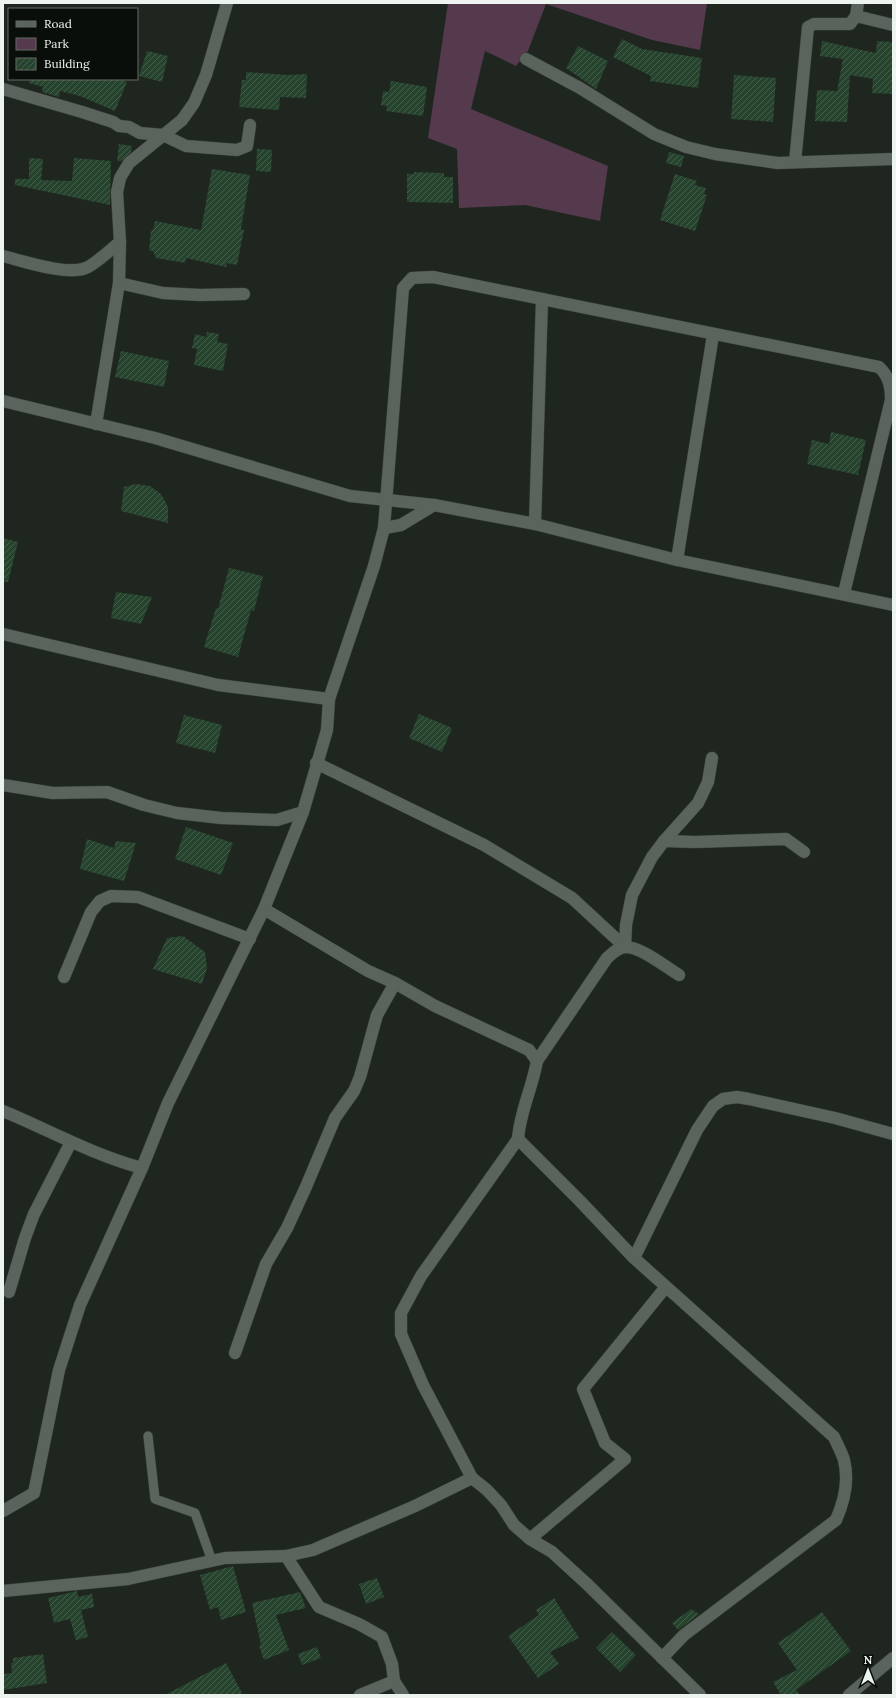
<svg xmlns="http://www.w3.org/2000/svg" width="896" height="1698" viewBox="0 0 896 1698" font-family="Lora,serif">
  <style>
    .green { fill: #55394c }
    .building { fill: url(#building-hatch) }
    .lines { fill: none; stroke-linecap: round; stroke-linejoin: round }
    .lane-casing { stroke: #3a413b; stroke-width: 10 }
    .street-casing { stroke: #3a413b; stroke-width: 13 }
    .lane { stroke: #5a645c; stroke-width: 9 }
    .street { stroke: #5a645c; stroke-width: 12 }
  </style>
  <defs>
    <pattern id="building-hatch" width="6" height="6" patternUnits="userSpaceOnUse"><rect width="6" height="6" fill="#26432d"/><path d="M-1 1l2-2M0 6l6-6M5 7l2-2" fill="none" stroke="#465f4c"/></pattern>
  </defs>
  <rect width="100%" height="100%" fill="#1e261f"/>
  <polygon class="green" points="448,3 707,3 700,50 652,40 546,4 528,51 516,66 485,51 471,109 608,166 600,221 525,205 459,208 457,149 428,138"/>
  <g class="building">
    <polygon points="622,39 642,49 702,58 698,88 650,81 651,76 613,57"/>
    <polygon points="822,41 876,53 877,41 893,42 893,94 872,93 873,79 850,75 847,122 815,121 817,90 837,91 843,59 820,56"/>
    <polygon points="578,46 608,61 596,89 566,68"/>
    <polygon points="147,51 168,56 162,82 139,76"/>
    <polygon points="246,72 287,75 307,74 306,98 280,97 279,110 239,107 242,80 246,80"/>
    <polygon points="734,75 776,78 773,122 731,119"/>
    <polygon points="29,79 119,79 127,82 115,111 80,96 60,91 59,97 42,92 43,87 29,83"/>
    <polygon points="391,81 427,87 423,116 386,111 387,106 381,105 383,91 389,92"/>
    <polygon points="119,144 132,146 131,152 121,161 117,161"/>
    <polygon points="257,149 272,150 271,172 256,171"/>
    <polygon points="669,152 684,156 681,167 666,163"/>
    <polygon points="29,158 43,159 41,180 72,181 74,158 111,161 110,205 15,185 15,179 29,179"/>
    <polygon points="212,169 250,175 241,229 244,230 237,265 227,263 226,267 186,258 185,263 156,258 153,251 149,250 151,231 153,230 155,221 201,230"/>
    <polygon points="414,172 444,173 444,177 453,177 453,203 407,202 407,174 414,174"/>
    <polygon points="675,174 697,181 695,185 706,188 704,194 707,195 695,231 660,220"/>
    <polygon points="207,332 219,334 217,342 228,344 223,371 194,365 197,349 192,348 195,334 206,337"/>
    <polygon points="121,351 169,361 164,387 115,377"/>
    <polygon points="831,432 866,440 858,475 807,464 812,440 829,444"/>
    <polygon points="136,484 150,486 161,494 168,507 168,523 121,511 124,487"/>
    <polygon points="3,538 18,542 8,582 3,582"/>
    <polygon points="229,568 263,576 254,611 251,610 238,657 204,647 216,608 218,609"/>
    <polygon points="116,592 152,597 141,624 111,618"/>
    <polygon points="419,714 452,728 442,752 409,738"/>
    <polygon points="184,715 222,725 215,753 176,743"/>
    <polygon points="186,827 233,843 221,875 175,859"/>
    <polygon points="87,839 114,848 116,841 136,843 124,881 80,869"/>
    <polygon points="183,936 205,952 207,968 202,984 153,969 167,938"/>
    <polygon points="233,1566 246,1612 221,1620 218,1607 210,1610 200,1575"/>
    <polygon points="377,1578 384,1597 366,1604 359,1584"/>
    <polygon points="77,1591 78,1597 92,1594 94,1607 81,1610 88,1637 76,1640 70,1619 54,1623 48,1598"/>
    <polygon points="300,1592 306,1608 276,1615 289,1650 264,1660 259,1646 261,1645 252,1603"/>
    <polygon points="554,1598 579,1638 550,1652 559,1664 538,1678 508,1636 539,1615 536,1610"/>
    <polygon points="691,1609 699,1614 678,1630 672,1623"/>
    <polygon points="822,1612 851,1651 796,1690 800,1695 781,1695 773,1682 797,1670 778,1643"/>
    <polygon points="612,1632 636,1655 620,1672 596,1648"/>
    <polygon points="317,1647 321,1658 302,1665 298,1654"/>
    <polygon points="43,1654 47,1683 3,1690 3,1674 12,1673 11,1663 13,1663 13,1658"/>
    <polygon points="226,1663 243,1695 165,1695"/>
  </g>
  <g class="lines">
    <g class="lane-casing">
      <polyline id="lane" points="148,1436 155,1499 195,1513 212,1561"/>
    </g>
    <g class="street-casing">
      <g id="street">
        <polyline points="856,16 893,25"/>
        <polyline points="526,59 580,88 654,134 686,147 715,154 778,163 893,159"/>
        <polyline points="3,89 82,112 113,122 119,126 129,127 140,133 163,135 186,146 237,150 247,146 250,125"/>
        <polyline points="795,162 808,27 814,24 850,24 856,16 858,3"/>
        <path d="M3 256C23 261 70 277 88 267 99 261 110 250 120 242"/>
        <polyline points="119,283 163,293 200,295 244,294"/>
        <polyline points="3,401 155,438 350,496 434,505 535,524 677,560 893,605"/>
        <polyline points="96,424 119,283 120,242 117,192 120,178 129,163 182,120 194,103 206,75 227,3"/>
        <polyline points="535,524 542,299"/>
        <polyline points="384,528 401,525 434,505"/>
        <polyline points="677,560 713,335"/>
        <polyline points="3,634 218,685 329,699"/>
        <polyline points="316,763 484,845 572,898 625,947"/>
        <path d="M3 785 53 793 107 792 144 805 177 813 221 818 277 820 303 812 327 730 329 699 374 566 384 528 403 288 412 278 433 277 879 367C889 376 891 387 891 400L844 593"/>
        <polyline points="664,841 695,842 786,839 804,852"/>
        <path d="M264 909 368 971 395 983 435 1006 529 1050 537 1061C532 1089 520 1111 518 1139L580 1201 634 1258 834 1437C837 1444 842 1453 844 1460 849 1480 844 1502 836 1520L684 1635 662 1658"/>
        <polyline points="625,947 626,925 632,895 652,857 664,841 698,803 708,782 712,758"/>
        <polyline points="64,977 91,912 100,901 111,896 138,897 250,939"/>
        <path d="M537 1061 607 958C613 953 618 947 626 947 641 947 666 967 679 975"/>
        <path d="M3 1111C49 1130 93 1155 142 1168"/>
        <polyline points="634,1258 697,1130 713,1106 723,1099 737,1097 749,1099 835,1118 893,1134"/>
        <polyline points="9,1292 25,1238 34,1214 71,1142"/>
        <polyline points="235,1353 266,1264 287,1228 305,1189 335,1118 354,1091 360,1077 377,1015 395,983"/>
        <polyline points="472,1478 423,1385 401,1334 401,1313 421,1276 518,1139"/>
        <polyline points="3,1511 34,1493 59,1370 80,1305 142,1168 168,1103 264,909 303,812"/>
        <polyline points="530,1539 625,1459 605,1443 583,1389 665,1288"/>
        <polyline points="286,1556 319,1607 359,1624 382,1637 392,1664 394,1681 403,1695"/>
        <polyline points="3,1591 128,1579 225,1558 286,1556 313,1550 415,1506 472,1478 487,1490 501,1505 514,1525 530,1539 552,1552 587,1584 700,1695"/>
        <polyline points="360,1695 394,1681"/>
        <polyline points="849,1695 893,1658"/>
      </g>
    </g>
    <use href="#lane" class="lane"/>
    <use href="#street" class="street"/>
  </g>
  <rect width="896" height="1698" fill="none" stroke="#edf3ee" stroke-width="8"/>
  <rect x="8" y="8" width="130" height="72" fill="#0a0e0b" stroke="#656a66"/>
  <rect x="16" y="21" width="20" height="6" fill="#5a645c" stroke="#656a66"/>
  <text x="44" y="28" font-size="12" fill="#edf3ee">Road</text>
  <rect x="16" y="38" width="20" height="12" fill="#55394c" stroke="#656a66"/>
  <text x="44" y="48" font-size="12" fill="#edf3ee">Park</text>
  <rect x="16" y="58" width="20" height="12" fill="url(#building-hatch)" stroke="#656a66"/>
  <text x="44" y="68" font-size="12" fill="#edf3ee">Building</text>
  <g transform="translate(868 1670)" stroke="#0a0e0b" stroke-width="3" paint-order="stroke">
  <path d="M0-3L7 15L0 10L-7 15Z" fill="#edf3ee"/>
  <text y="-6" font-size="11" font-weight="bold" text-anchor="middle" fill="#edf3ee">N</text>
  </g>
</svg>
